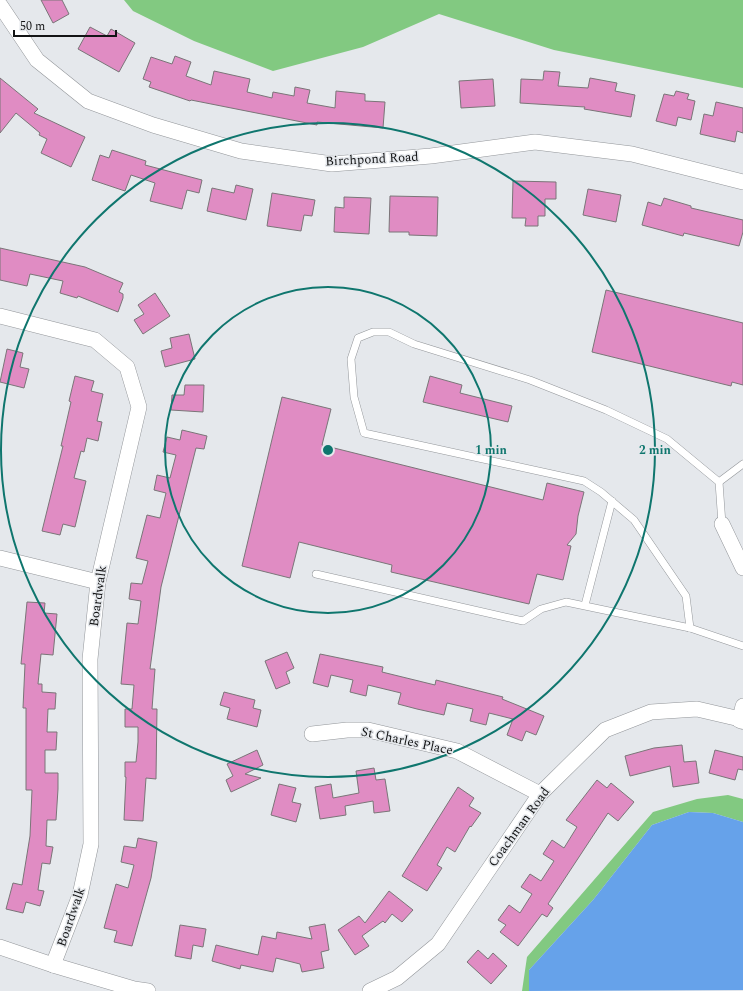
<svg xmlns="http://www.w3.org/2000/svg" width="743" height="991" viewBox="0 0 743 991" font-family="Spectral,serif">
  <style>
    .forest { fill: #82c981 }
    .water { fill: #66a2ea }
    .building { fill: #e08cc3; stroke: #7a7578 }
    .lines { fill: none; stroke-linecap: round; stroke-linejoin: round }
    .service-casing { stroke: #93969a; stroke-width: 8 }
    .minor-casing { stroke: #93969a; stroke-width: 16 }
    .tertiary-casing { stroke: #93969a; stroke-width: 19 }
    .service { stroke: #fff; stroke-width: 7 }
    .minor { stroke: #fff; stroke-width: 15 }
    .tertiary { stroke: #fff; stroke-width: 18 }
    .ring { fill: none; stroke: #0f766e; stroke-width: 2 }
    .labels { text-anchor: middle; dominant-baseline: central; stroke-width: 3; stroke-linejoin: round; paint-order: stroke }
    .street-label { font-size: 13px; fill: #131415; stroke: #e5e8ec }
    .centre { fill: #0f766e; stroke: #e5e8ec; stroke-width: 2 }
    .ring-label { font-size: 12px; text-anchor: middle; font-weight: bold; fill: #0f766e; stroke: #e5e8ec; stroke-width: 3; stroke-linejoin: round; paint-order: stroke }
  </style>
  <rect width="100%" height="100%" fill="#e5e8ec"/>
  <g class="forest">
    <polygon points="124,0 743,0 743,88 554,50 439,14 363,47 273,71 194,41 133,11"/>
    <polygon points="728,795 743,799 743,822 713,813 689,812 652,825 593,900 529,970 529,991 522,991 527,957 653,812 697,799"/>
  </g>
  <polygon class="water" points="689,812 713,813 743,822 743,990 529,991 529,970 593,900 652,825"/>
  <g class="building">
    <polygon points="41,0 62,0 69,14 53,23"/>
    <polygon points="90,27 107,36 111,29 135,43 119,72 78,49"/>
    <polygon points="175,56 191,62 186,76 211,85 214,71 250,79 247,92 272,98 273,92 294,96 295,87 310,90 307,103 335,108 336,91 365,94 365,101 385,102 383,128 317,122 317,125 191,100 190,101 149,87 151,82 143,79 151,57 172,64"/>
    <polygon points="544,71 560,72 558,86 588,88 590,78 617,83 615,91 635,95 631,117 584,109 585,107 520,103 521,79 543,80"/>
    <polygon points="0,78 38,109 34,113 85,137 71,167 41,153 47,139 39,135 40,133 16,113 0,133"/>
    <polygon points="493,79 495,106 461,108 459,81"/>
    <polygon points="676,91 689,94 687,99 695,101 691,120 678,117 676,126 656,121 664,94 674,96"/>
    <polygon points="716,102 743,108 743,133 737,131 735,142 700,134 704,114 713,116"/>
    <polygon points="112,150 146,161 145,165 202,180 199,193 187,190 182,209 150,201 155,183 131,175 125,191 92,180 100,155 109,158"/>
    <polygon points="513,181 556,182 556,199 545,199 545,216 538,216 538,226 525,226 526,218 512,218"/>
    <polygon points="236,185 253,189 246,220 207,211 212,188 234,193"/>
    <polygon points="588,189 621,195 616,222 583,215"/>
    <polygon points="272,193 315,200 312,216 304,215 301,231 267,226"/>
    <polygon points="390,196 438,197 437,236 409,235 409,232 389,232"/>
    <polygon points="344,197 371,198 369,234 334,232 335,207 344,208"/>
    <polygon points="664,198 691,206 691,208 743,220 743,232 739,246 684,233 683,236 642,225 648,202 661,206"/>
    <polygon points="0,248 85,267 123,283 119,292 123,294 123,298 118,312 78,296 77,298 60,293 63,281 30,274 27,286 0,280"/>
    <polygon points="606,290 743,323 743,385 732,382 731,386 592,352"/>
    <polygon points="155,293 170,316 143,334 134,320 144,314 138,305"/>
    <polygon points="189,334 195,359 165,367 161,351 172,348 170,338"/>
    <polygon points="7,349 23,353 20,367 29,369 24,388 0,382"/>
    <polygon points="75,376 94,381 91,391 103,394 97,421 102,422 98,441 87,438 84,452 81,451 74,478 86,481 75,527 63,524 60,535 42,531 63,446 61,446 71,402 69,401"/>
    <polygon points="430,376 462,385 460,393 512,406 508,422 423,402"/>
    <polygon points="185,385 204,385 203,412 171,410 172,395 184,395"/>
    <polygon points="282,397 331,409 322,445 543,500 547,483 584,492 578,516 576,534 567,545 571,546 563,580 537,574 529,604 391,572 392,565 299,542 290,578 242,566"/>
    <polygon points="182,430 207,436 204,449 196,448 161,587 150,669 155,669 152,709 157,709 156,779 146,778 143,821 124,820 126,777 125,777 125,762 136,762 138,742 138,727 125,727 125,709 132,709 134,685 121,684 127,623 138,624 141,601 129,599 131,583 142,584 148,561 136,558 147,515 160,518 166,493 154,490 157,475 170,478 176,455 163,452 167,437 180,440"/>
    <polygon points="27,602 45,603 44,613 57,614 53,655 41,654 38,684 42,684 42,692 56,693 55,709 48,709 47,732 57,732 56,750 45,750 45,773 58,773 58,789 56,820 47,820 46,846 53,847 50,864 42,863 38,890 44,891 40,906 26,902 23,913 6,909 13,883 22,885 30,836 32,790 26,790 26,708 23,708 25,664 21,664"/>
    <polygon points="287,652 294,668 286,672 290,683 276,689 265,661"/>
    <polygon points="320,654 383,667 382,672 435,685 436,680 503,697 502,699 544,716 536,735 526,731 522,741 507,735 513,719 489,713 486,725 470,721 473,709 447,703 444,715 417,709 398,704 401,693 368,685 366,696 350,692 353,680 331,675 328,687 313,683"/>
    <polygon points="224,692 255,700 253,708 261,710 257,727 227,719 230,708 220,705"/>
    <polygon points="682,745 684,762 696,761 699,783 673,787 670,766 630,776 625,756 654,748"/>
    <polygon points="257,750 263,765 245,774 261,778 231,792 226,780 233,776 227,764"/>
    <polygon points="715,750 743,757 743,770 738,769 735,780 709,773"/>
    <polygon points="374,768 376,780 385,779 390,811 374,813 373,801 345,806 346,815 320,819 315,787 331,784 333,798 359,793 356,771"/>
    <polygon points="597,780 607,788 611,783 634,802 618,821 608,813 548,904 553,908 547,917 542,914 518,946 500,932 506,925 498,920 509,905 520,913 532,894 521,887 530,874 541,881 554,861 543,854 552,840 564,848 577,827 566,820"/>
    <polygon points="279,784 296,788 292,802 301,804 296,822 271,815"/>
    <polygon points="458,787 474,798 469,806 481,813 471,827 470,826 455,852 447,847 437,865 442,868 427,891 402,876"/>
    <polygon points="138,838 157,842 151,878 132,946 114,942 117,931 104,928 116,884 128,888 134,865 121,862 124,846 136,848"/>
    <polygon points="389,891 413,910 402,922 392,914 385,923 383,921 362,936 369,946 355,955 338,930 359,916 365,923"/>
    <polygon points="325,924 329,950 321,952 324,968 302,972 300,964 276,958 273,972 241,965 240,969 212,961 216,945 258,955 262,936 276,939 277,932 312,939 309,927"/>
    <polygon points="180,925 206,929 203,947 193,945 191,959 175,956"/>
    <polygon points="478,950 488,959 493,953 507,966 491,984 467,962"/>
  </g>
  <g class="lines">
    <g class="service-casing">
      <g id="service">
        <polyline points="719,482 743,464"/>
        <polyline points="316,574 523,621 541,609 566,602 690,628 743,646"/>
        <polyline points="585,605 612,501"/>
        <polyline points="690,628 686,596 634,520 601,492 584,481 364,433 354,397 351,359 358,338 373,332 389,332 414,344 530,380 606,410 667,439 719,482 722,524"/>
      </g>
    </g>
    <g class="minor-casing">
      <g id="minor">
        <polyline points="0,5 37,60 88,101 153,125 241,151 332,164 431,156 535,142 632,154 743,182"/>
        <polyline points="0,316 95,340 127,367 139,407 98,582 90,659 91,844 80,895 53,965"/>
        <polyline points="722,524 743,568"/>
        <polyline points="0,558 98,582"/>
        <polyline points="312,734 347,730 368,730 457,751 540,794"/>
        <polyline points="0,947 53,965 134,989 148,991"/>
        <polyline points="370,991 397,978 438,944 540,794 605,730 651,712 697,709 740,719 743,706"/>
      </g>
    </g>
    <g class="tertiary-casing">
      <polyline id="tertiary" points="740,719 743,720"/>
    </g>
    <use href="#service" class="service"/>
    <use href="#minor" class="minor"/>
    <use href="#tertiary" class="tertiary"/>
  </g>
  <g class="ring">
    <circle cx="328" cy="450" r="163"/>
    <circle cx="328" cy="450" r="327"/>
  </g>
  <g class="labels">
    <g class="street-label">
      <text transform="translate(372 159) rotate(-3)">Birchpond Road</text>
      <text transform="translate(98 596) rotate(-82)">Boardwalk</text>
      <text transform="translate(407 741) rotate(12)">St Charles Place</text>
      <text transform="translate(519 827) rotate(-54)">Coachman Road</text>
      <text transform="translate(71 917) rotate(-71)">Boardwalk</text>
    </g>
  </g>
  <circle cx="328" cy="450" r="6" class="centre"/>
  <g class="ring-label">
    <text x="491" y="454">1 min</text>
    <text x="655" y="454">2 min</text>
  </g>
  <path d="M14 30v6h102v-6" fill="none" stroke="#131415" stroke-width="2"/>
  <text x="20" y="30" font-size="12" fill="#131415" stroke="#e5e8ec" stroke-width="3" paint-order="stroke">50 m</text>
</svg>
